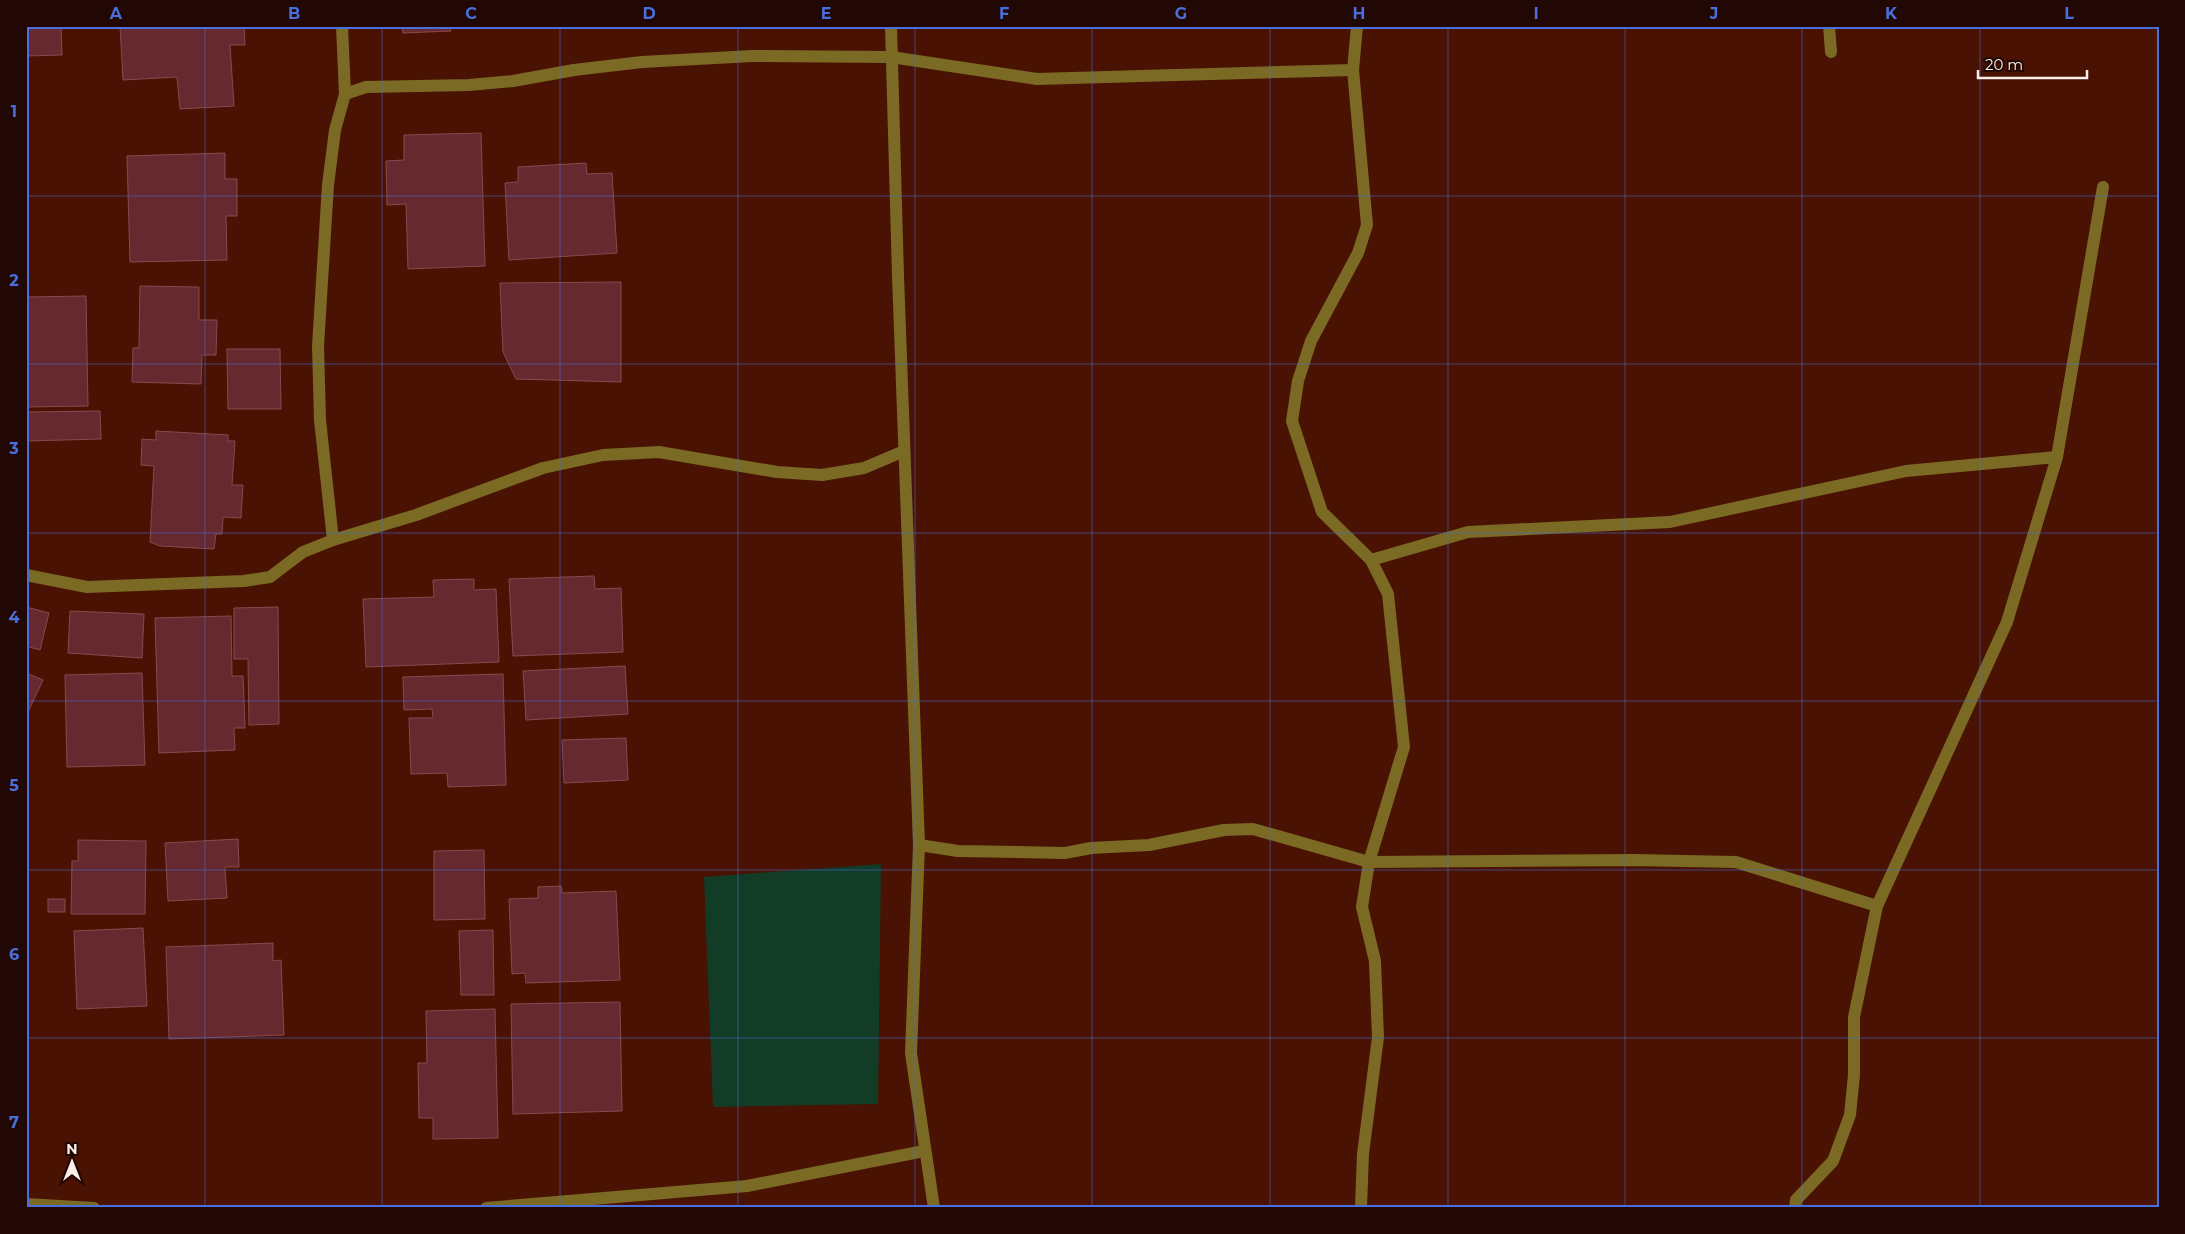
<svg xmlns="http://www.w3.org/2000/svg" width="2185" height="1234" viewBox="0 0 2185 1234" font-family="Montserrat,sans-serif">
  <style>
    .green { fill: #133c26 }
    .building { fill: #66292f; stroke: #8a494e }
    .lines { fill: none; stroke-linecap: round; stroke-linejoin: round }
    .minor { stroke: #7a6a24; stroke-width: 12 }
    .grid { fill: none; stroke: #4a6edb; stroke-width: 1; stroke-opacity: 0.55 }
    .neatline { fill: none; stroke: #4a6edb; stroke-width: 2 }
    .grid-label { font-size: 16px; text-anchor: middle; font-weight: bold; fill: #4a6edb }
  </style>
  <rect width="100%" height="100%" fill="#4a1203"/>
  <polygon class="green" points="881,864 878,1104 713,1107 704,877"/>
  <g class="building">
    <polygon points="26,26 61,26 62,55 26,56"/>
    <polygon points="120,26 244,26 245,45 230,45 234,106 180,109 177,77 123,80"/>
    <polygon points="402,26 450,26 451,31 403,33"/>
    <polygon points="481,133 485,266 408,269 406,204 387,205 386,161 404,160 404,135"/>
    <polygon points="225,153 225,179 237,179 237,216 226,216 227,260 130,262 127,156"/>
    <polygon points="586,163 587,174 612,173 617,253 509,260 505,183 518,182 518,167"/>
    <polygon points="621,282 621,382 516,379 503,352 500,283"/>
    <polygon points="140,286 199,287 199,320 217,320 216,355 202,355 201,384 132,382 133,348 139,348"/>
    <polygon points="86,296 88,406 26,407 26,297"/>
    <polygon points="227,349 280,349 281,409 228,409"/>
    <polygon points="100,411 101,439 26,441 26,412"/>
    <polygon points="156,431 228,435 228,441 235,441 232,485 243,485 241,518 223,517 222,534 216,534 214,549 160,546 150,542 154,466 141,465 142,439 156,440"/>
    <polygon points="594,576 595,589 621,588 623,652 513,656 509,579"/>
    <polygon points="474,579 474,590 496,589 499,662 366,667 363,599 434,597 433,580"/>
    <polygon points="26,607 49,613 40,650 26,646"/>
    <polygon points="278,607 279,724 249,725 248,659 234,659 234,608"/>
    <polygon points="70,611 144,614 142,658 68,653"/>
    <polygon points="231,616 232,676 243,676 245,728 234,728 235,750 159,753 155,618"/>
    <polygon points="625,666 628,714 526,720 523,671"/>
    <polygon points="26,673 43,680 26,716"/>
    <polygon points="142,673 145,765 67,767 65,675"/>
    <polygon points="503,674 506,785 448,787 447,773 411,774 409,718 433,718 432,709 404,710 403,677"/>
    <polygon points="626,738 628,780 564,783 562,740"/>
    <polygon points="238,839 239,867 225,867 227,898 168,901 165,843"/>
    <polygon points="78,840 146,841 145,914 71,914 72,861 78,861"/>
    <polygon points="484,850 485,919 434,920 434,851"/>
    <polygon points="561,886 562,893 616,891 620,980 526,983 525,973 512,974 509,899 538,898 538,887"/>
    <rect x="48" y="899" width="17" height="13"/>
    <polygon points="143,928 147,1006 77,1009 74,931"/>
    <polygon points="493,930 494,995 461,995 459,931"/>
    <polygon points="273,943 273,961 281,960 284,1035 169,1039 166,947"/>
    <polygon points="620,1002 622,1111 513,1114 511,1004"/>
    <polygon points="495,1009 498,1138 433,1139 433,1118 419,1118 418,1063 427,1063 426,1011"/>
  </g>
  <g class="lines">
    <g class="minor">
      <polyline points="891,26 898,276 919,845 911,1053 934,1208"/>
      <polyline points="1357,26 1353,70 1367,225 1358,253 1311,341 1298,381 1292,421 1322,512 1371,560 1388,594 1404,747 1369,862 1362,907 1375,961 1378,1037 1363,1154 1361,1208"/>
      <polyline points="1829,26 1831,52"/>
      <polyline points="345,94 366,87 469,85 513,81 574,70 642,62 752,56 891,57 1037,79 1353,70"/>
      <polyline points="333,540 320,420 318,346 328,185 335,130 345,94 342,26"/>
      <polyline points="1371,560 1468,532 1670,522 1906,471 2057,457"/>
      <polyline points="26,575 87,587 244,581 270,577 303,552 333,540 416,515 543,468 603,455 659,452 777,472 822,475 864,468 904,451"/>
      <polyline points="919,845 958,851 1065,853 1091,848 1149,845 1224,830 1253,829 1369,862 1634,860 1736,862 1877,906"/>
      <polyline points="26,1204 94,1208"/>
      <polyline points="486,1208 747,1186 924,1151"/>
      <polyline points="1795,1208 1796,1200 1833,1161 1850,1115 1854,1075 1854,1017 1877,906 2007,622 2057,457 2103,187"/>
    </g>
  </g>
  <path class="grid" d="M205 26V1208M382 26V1208M560 26V1208M738 26V1208M915 26V1208M1092 26V1208M1270 26V1208M1448 26V1208M1625 26V1208M1802 26V1208M1980 26V1208M26 196H2159M26 364H2159M26 533H2159M26 701H2159M26 870H2159M26 1038H2159"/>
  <rect width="2185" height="1234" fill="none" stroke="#210804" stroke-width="55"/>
  <g transform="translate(72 1162)" stroke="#210804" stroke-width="4" paint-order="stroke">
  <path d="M0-4L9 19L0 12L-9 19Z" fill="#fdede9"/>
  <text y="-8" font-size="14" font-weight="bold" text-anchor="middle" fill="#fdede9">N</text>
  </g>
  <path d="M1978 70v8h109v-8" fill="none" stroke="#fdede9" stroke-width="2.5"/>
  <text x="1985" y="70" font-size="15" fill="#fdede9" stroke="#210804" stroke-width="4" paint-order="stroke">20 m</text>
  <rect x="28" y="28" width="2130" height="1178" class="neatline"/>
  <g class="grid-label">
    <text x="116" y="19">A</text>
    <text x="294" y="19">B</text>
    <text x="471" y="19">C</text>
    <text x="649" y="19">D</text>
    <text x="826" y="19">E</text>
    <text x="1004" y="19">F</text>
    <text x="1181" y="19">G</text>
    <text x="1359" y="19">H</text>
    <text x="1536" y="19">I</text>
    <text x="1714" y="19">J</text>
    <text x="1891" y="19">K</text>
    <text x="2069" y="19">L</text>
    <text x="14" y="117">1</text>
    <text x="14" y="286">2</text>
    <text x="14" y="454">3</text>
    <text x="14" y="623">4</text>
    <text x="14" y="791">5</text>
    <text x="14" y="960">6</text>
    <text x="14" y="1128">7</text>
  </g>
</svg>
